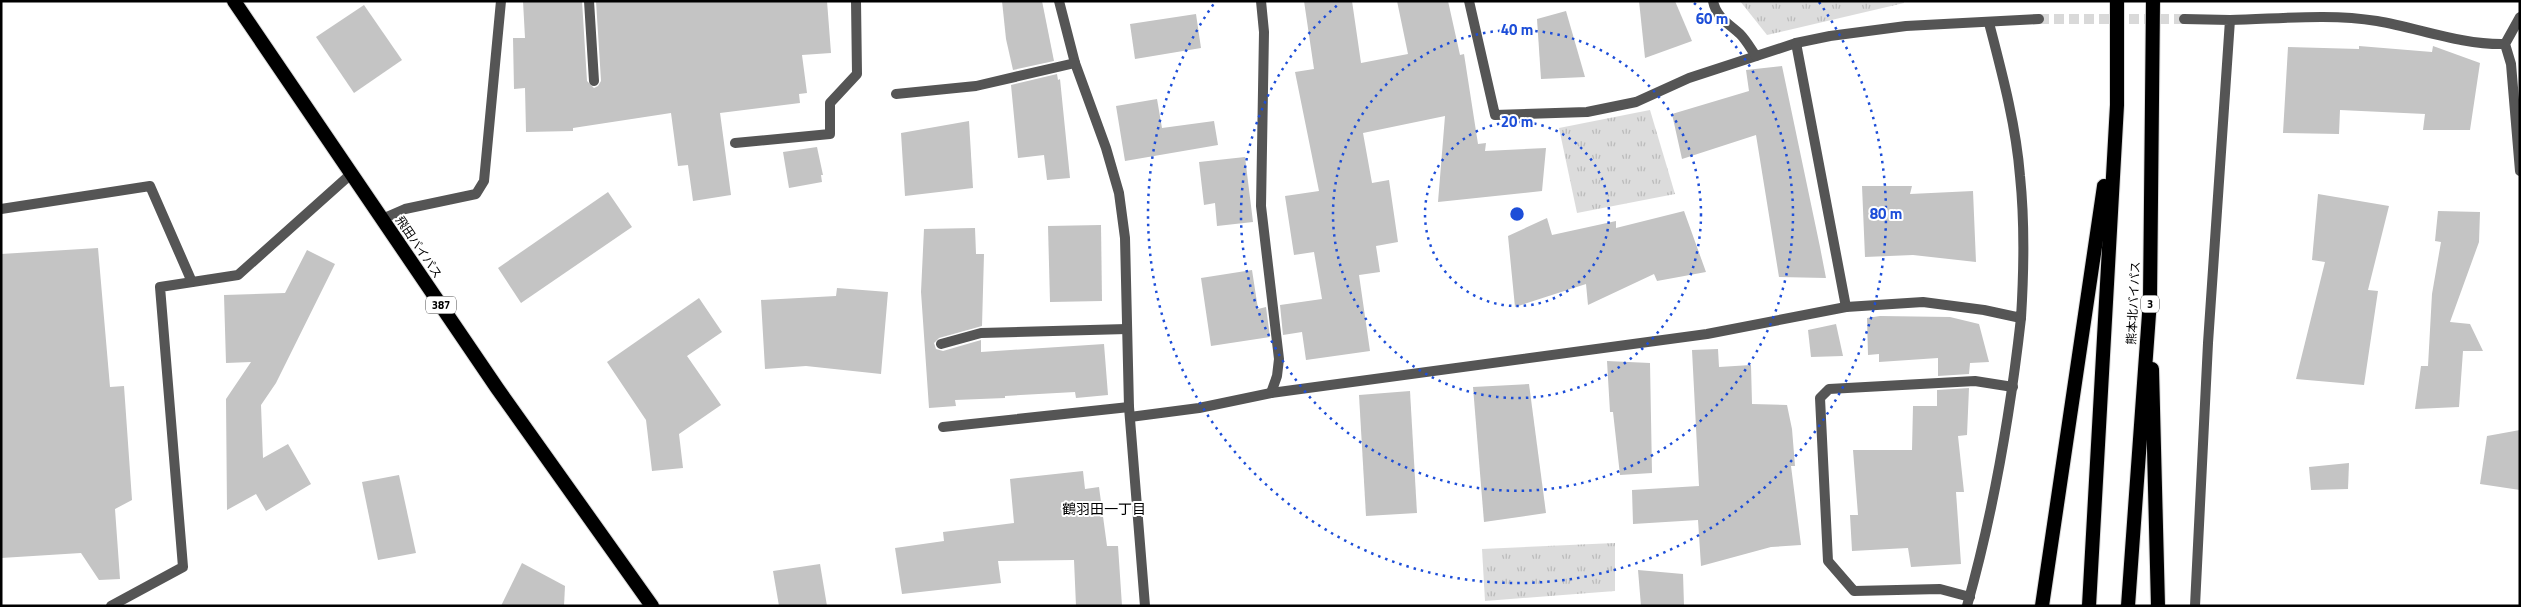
<svg xmlns="http://www.w3.org/2000/svg" width="2521" height="607" viewBox="0 0 2521 607" font-family="'Titillium Web','Noto Sans JP',sans-serif">
  <style>
    .park { fill: url(#park-tufts) }
    .building { fill: #c4c4c4 }
    .lines { fill: none; stroke-linecap: round; stroke-linejoin: round }
    .minor-tunnel { stroke: #d9d9d9; stroke-width: 10; stroke-dasharray: 10 5; stroke-linecap: butt }
    .trunk-casing { stroke: #dbdbdb; stroke-width: 16 }
    .minor { stroke: #555; stroke-width: 10 }
    .trunk { stroke: #000; stroke-width: 14 }
    .ring { fill: none; stroke: #1d4ed8; stroke-width: 2.5; stroke-dasharray: 2.5 5 }
    .labels { text-anchor: middle; dominant-baseline: central; stroke-width: 4; stroke-linejoin: round; paint-order: stroke }
    .shield { fill: #fff; stroke: #4c4c4c; stroke-width: 1 }
    .shield-label { font-size: 11px; font-weight: bold; fill: #000 }
    .street-label { font-size: 12px; fill: #000; stroke: #fff }
    .neighbourhood-label { font-size: 14px; fill: #000; stroke: #fff }
    .centre { fill: #1d4ed8; stroke: #fff; stroke-width: 2.5 }
    .ring-label { font-size: 15px; text-anchor: middle; font-weight: bold; fill: #1d4ed8; stroke: #fff; stroke-width: 4; stroke-linejoin: round; paint-order: stroke }
  </style>
  <defs>
    <pattern id="park-tufts" width="24" height="20" patternUnits="userSpaceOnUse" patternTransform="scale(1.25)"><rect width="24" height="20" fill="#dcdcdc"/><path d="M3 7l-1-3M5 7V3M7 7l1-3M15 17l-1-3M17 17v-4M19 17l1-3" fill="none" stroke="#bbb"/></pattern>
  </defs>
  <rect width="100%" height="100%" fill="#fff"/>
  <g class="park">
    <polygon points="1740,1 1904,1 1904,3 1767,35"/>
    <polygon points="1650,110 1675,194 1577,213 1559,128"/>
    <polygon points="1615,543 1615,591 1485,601 1482,549"/>
  </g>
  <g class="building">
    <polygon points="523,1 582,1 587,81 594,88 598,86 601,81 596,1 827,1 831,53 802,55 807,93 799,94 800,103 720,113 731,195 693,201 688,165 678,166 671,113 573,128 573,131 526,132 525,88 514,89 513,38 525,38"/>
    <polygon points="1002,1 1042,1 1054,61 1013,70 1006,39"/>
    <polygon points="1304,1 1352,1 1361,63 1408,54 1397,1 1448,1 1460,55 1464,54 1478,144 1486,143 1485,151 1546,148 1542,191 1438,202 1445,116 1363,133 1372,183 1389,180 1398,242 1376,246 1380,272 1359,275 1370,351 1306,360 1302,332 1283,335 1280,305 1322,299 1314,252 1294,255 1285,196 1319,191 1295,72 1314,69"/>
    <polygon points="1639,1 1675,1 1692,41 1645,58"/>
    <polygon points="364,5 402,60 354,93 316,37"/>
    <polygon points="1566,11 1585,77 1541,79 1537,19"/>
    <polygon points="1196,14 1201,48 1135,59 1130,24"/>
    <polygon points="2359,46 2432,52 2433,46 2480,63 2470,130 2423,130 2425,114 2340,110 2339,134 2283,133 2288,47 2359,49"/>
    <polygon points="1782,66 1820,247 1826,278 1779,277 1756,135 1682,159 1672,114 1749,91 1746,70"/>
    <polygon points="1057,74 1058,80 1060,79 1070,178 1047,180 1044,155 1018,158 1011,85"/>
    <polygon points="1157,99 1162,128 1214,121 1218,145 1125,161 1116,106"/>
    <polygon points="969,121 973,188 905,196 901,133"/>
    <polygon points="817,147 823,175 821,175 822,182 789,188 783,152"/>
    <polygon points="1245,157 1253,222 1217,226 1215,203 1204,205 1199,162"/>
    <polygon points="1862,186 1912,186 1910,194 1973,191 1976,262 1913,255 1865,257"/>
    <polygon points="608,192 632,227 521,303 498,268"/>
    <polygon points="2318,194 2389,206 2368,290 2378,291 2364,385 2296,379 2325,262 2312,260"/>
    <polygon points="1684,211 1706,272 1657,281 1654,274 1588,305 1586,284 1515,307 1508,236 1547,218 1552,235 1616,221 1616,228"/>
    <polygon points="2438,211 2480,212 2479,242 2450,322 2470,324 2483,351 2463,351 2459,407 2415,409 2421,366 2428,366 2432,294 2441,242 2435,241"/>
    <polygon points="1101,225 1102,301 1050,302 1048,226"/>
    <polygon points="975,228 976,254 984,254 982,326 939,338 934,343 936,349 943,351 981,340 981,352 1104,344 1108,395 1076,398 1075,392 1005,396 1005,398 955,400 956,406 929,408 921,292 924,229"/>
    <polygon points="98,248 110,387 124,386 132,500 115,509 120,579 99,580 81,553 1,558 1,254"/>
    <polygon points="307,250 335,264 276,383 261,405 263,458 288,444 311,484 266,511 256,494 227,510 226,399 251,362 226,363 224,295 285,293"/>
    <polygon points="1252,270 1258,309 1266,307 1270,337 1211,346 1201,278"/>
    <polygon points="837,288 888,292 881,374 806,366 765,369 761,300 836,296"/>
    <polygon points="699,298 722,332 687,356 721,405 679,434 683,468 652,471 646,420 607,362"/>
    <polygon points="1880,316 1950,317 1979,324 1989,362 1970,363 1969,374 1938,376 1938,358 1879,362 1879,354 1868,355 1867,318"/>
    <polygon points="1836,324 1843,356 1811,357 1808,330"/>
    <polygon points="1718,349 1719,367 1751,365 1752,404 1787,405 1792,429 1795,466 1791,466 1801,545 1771,547 1701,566 1698,520 1633,524 1632,490 1699,486 1692,350"/>
    <polygon points="1607,361 1650,363 1652,473 1620,475 1613,412 1610,412"/>
    <polygon points="1529,384 1546,513 1484,522 1473,387"/>
    <polygon points="1969,388 1967,435 1958,436 1964,492 1956,492 1961,564 1911,567 1908,548 1852,551 1850,515 1858,515 1853,450 1912,450 1913,406 1937,406 1937,390"/>
    <polygon points="1410,391 1417,513 1366,516 1359,395"/>
    <polygon points="2520,430 2520,490 2480,484 2487,436"/>
    <polygon points="2349,463 2348,489 2311,490 2309,467"/>
    <polygon points="1083,471 1085,489 1099,487 1107,546 1118,546 1122,606 1076,606 1074,560 998,561 1001,583 902,594 895,548 944,541 943,532 1014,523 1010,479"/>
    <polygon points="399,475 416,553 378,560 362,482"/>
    <polygon points="522,563 565,586 564,606 501,606"/>
    <polygon points="820,564 827,606 779,606 773,571"/>
    <polygon points="1638,570 1683,574 1684,606 1641,606"/>
  </g>
  <g class="lines">
    <polyline class="minor-tunnel" points="2039,19 2184,19"/>
    <g class="trunk-casing">
      <g id="trunk">
        <polyline points="234,1 497,388 652,606"/>
        <polyline points="2152,369 2158,606"/>
        <polyline points="2042,606 2104,186"/>
        <polyline points="2089,606 2117,105 2117,1"/>
        <polyline points="2128,606 2150,300 2153,1"/>
      </g>
    </g>
    <g class="minor">
      <polyline points="589,1 594,81"/>
      <polyline points="1059,1 1075,63 1106,148 1119,193 1125,238 1129,407 1145,606"/>
      <polyline points="1261,1 1264,32 1261,206 1279,359 1277,376 1271,393"/>
      <polyline points="1469,1 1495,115 1587,112 1636,102 1689,78 1796,43 1830,36 1906,26 2039,19"/>
      <path d="M1713 1C1716 17 1729 24 1740 34 1746 40 1751 49 1756 56"/>
      <polyline points="2520,17 2505,44 2511,64 2520,171"/>
      <polyline points="2184,19 2230,20 2208,343 2195,606"/>
      <path d="M2230 20C2278 19 2329 13 2377 21 2419 28 2461 45 2505 44"/>
      <polyline points="1796,43 1846,307"/>
      <polyline points="896,94 976,86 1075,63"/>
      <polyline points="735,143 830,134 830,103 857,74 856,1"/>
      <polyline points="1,209 150,186 192,282"/>
      <polyline points="382,219 405,209 476,194 484,181 501,1"/>
      <polyline points="941,344 981,333 1127,329"/>
      <path d="M1130 417 1199 408 1271 393 1707 334 1846 307 1923 302 1984 310 2021 318C2024 270 2025 224 2020 176 2016 125 2002 73 1989 23"/>
      <polyline points="943,427 1129,407"/>
      <polyline points="1970,597 1940,589 1854,591 1828,561 1820,398 1829,389 1975,381 2013,387"/>
      <polyline points="111,606 183,567 160,287 238,275 351,174"/>
      <path d="M1967 606C1994 510 2010 416 2021 318"/>
    </g>
    <use href="#trunk" class="trunk"/>
  </g>
  <g class="ring">
    <circle cx="1517" cy="214" r="92"/>
    <circle cx="1517" cy="214" r="184"/>
    <path d="M1694 3A276 276 0 1 1 1340 3"/>
    <path d="M1819 2A369 369 0 1 1 1215 2"/>
  </g>
  <g class="labels">
    <g class="shield">
      <rect x="2141" y="295.5" width="18" height="17" rx="4"/>
      <rect x="426" y="296.5" width="30" height="17" rx="4"/>
    </g>
    <g class="shield-label">
      <text x="2150" y="304">3</text>
      <text x="441" y="305">387</text>
    </g>
    <g class="street-label">
      <text transform="translate(419 247) rotate(56)">飛田バイパス</text>
      <text transform="translate(2133 303) rotate(-87)">熊本北バイパス</text>
    </g>
    <g class="neighbourhood-label">
      <text x="1104" y="508">鶴羽田一丁目</text>
    </g>
  </g>
  <circle cx="1517" cy="214" r="8" class="centre"/>
  <g class="ring-label">
    <text x="1712" y="24">60 m</text>
    <text x="1517" y="35">40 m</text>
    <text x="1517" y="127">20 m</text>
    <text x="1886" y="219">80 m</text>
  </g>
  <rect width="2521" height="607" fill="none" stroke="#000000" stroke-width="5"/>
</svg>
